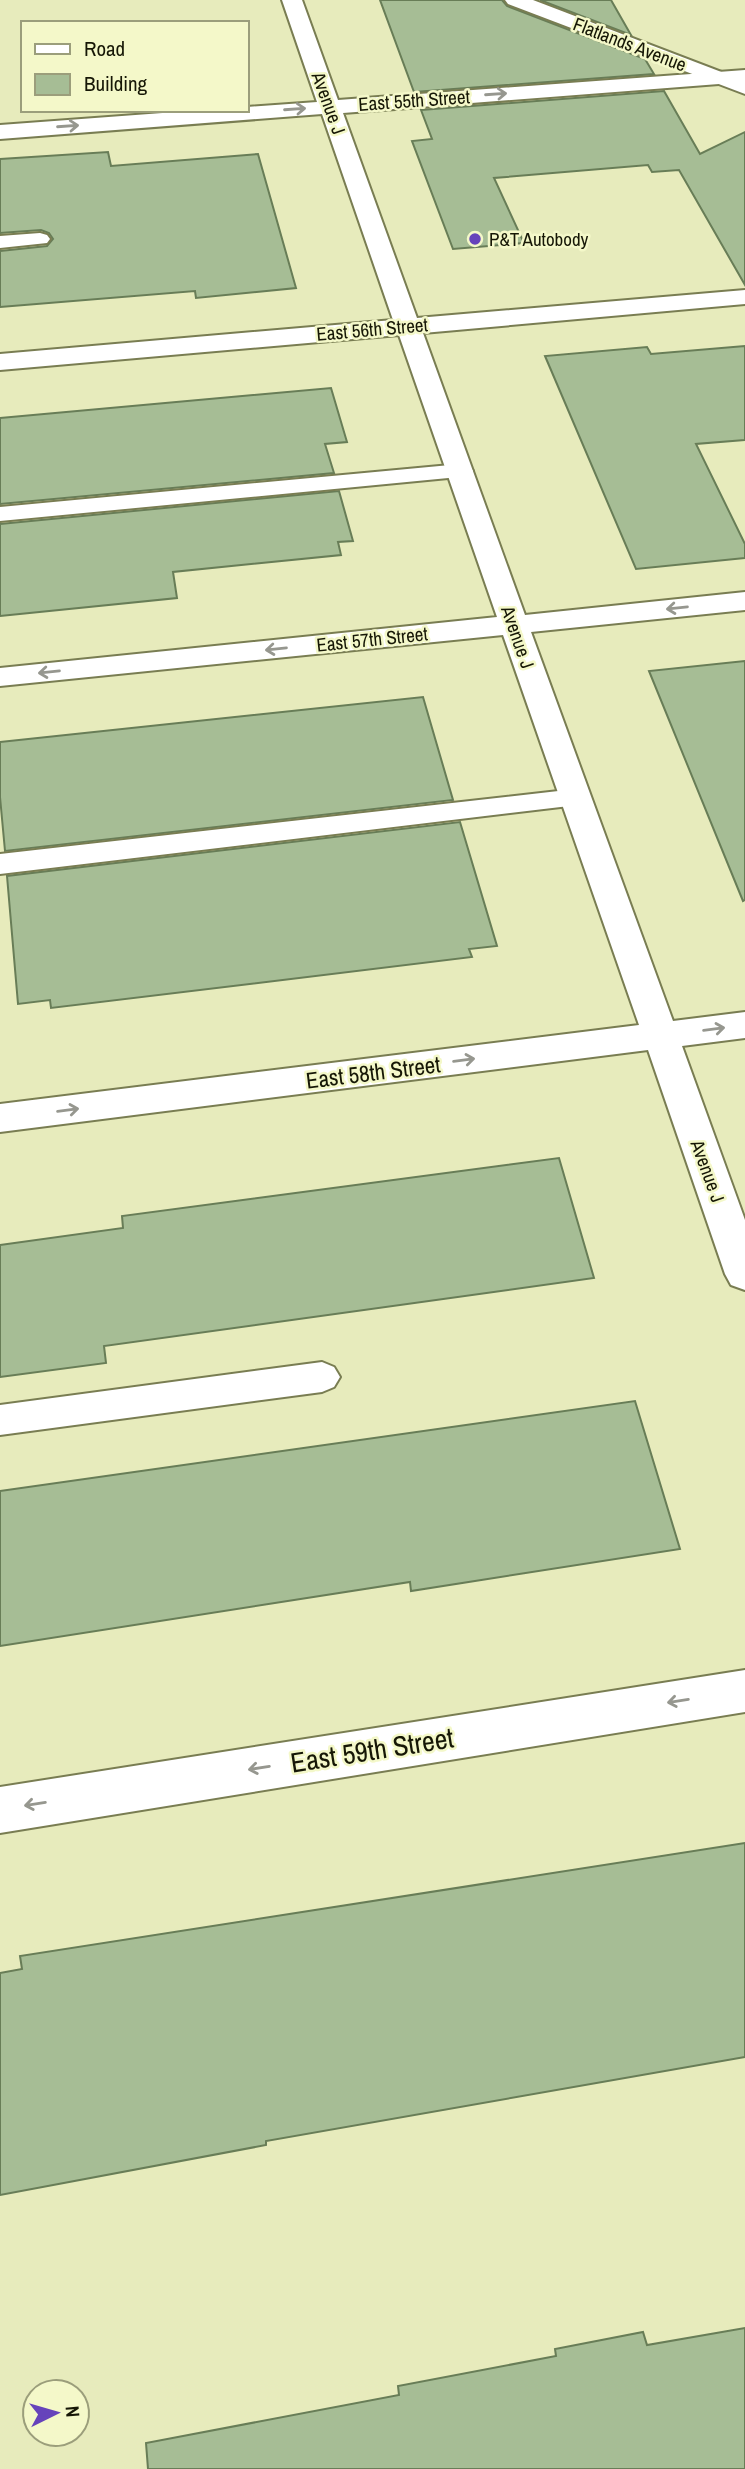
<svg xmlns="http://www.w3.org/2000/svg" width="745" height="2469" viewBox="0 0 745 2469" font-family="'Archivo Narrow',sans-serif">
  <style>
    .building { fill: #a6bd95; stroke: #687d57; stroke-width: 2 }
    .lines { fill: none; stroke-linecap: round; stroke-linejoin: round }
    .lane-casing { stroke: #797d52; stroke-width: 4 }
    .street-casing { stroke: #797d52; stroke-width: 4 }
    .secondary-casing { stroke: #797d52; stroke-width: 4 }
    .lane { fill: #fff; fill-rule: evenodd }
    .street { fill: #fff; fill-rule: evenodd }
    .secondary { fill: #fff; fill-rule: evenodd }
    .oneway { stroke: #96978f }
    .poi-dot { fill: #6643bb; stroke: #f4f8c9; stroke-width: 2.5 }
    .labels { text-anchor: middle; dominant-baseline: central; stroke-width: 5; stroke-linejoin: round; paint-order: stroke }
    .far-street-label { font-size: 19px; fill: #161706; stroke: #f4f8c9 }
    .far-poi-label { font-size: 19px; fill: #161706; stroke: #f4f8c9; text-anchor: start }
    .street-label { font-size: 23px; fill: #161706; stroke: #f4f8c9 }
    .near-street-label { font-size: 28px; fill: #161706; stroke: #f4f8c9 }
  </style>
  <rect width="100%" height="100%" fill="#e7ebbc"/>
  <g class="building">
    <polygon points="380,0 502,0 507,6 645,59 654,74 414,92"/>
    <polygon points="540,0 611,0 631,35"/>
    <polygon points="664,91 700,154 745,132 745,285 679,170 652,172 648,165 494,178 524,243 453,249 412,141 432,139 421,110"/>
    <polygon points="108,152 111,166 258,154 296,288 196,298 195,291 0,307 0,251 47,246 53,239 49,233 41,230 0,233 0,159"/>
    <polygon points="745,346 745,440 696,444 745,544 745,558 636,569 545,356 647,347 651,354"/>
    <polygon points="331,388 347,442 325,444 334,473 0,504 0,418"/>
    <polygon points="339,491 353,541 338,542 341,555 173,572 177,598 0,616 0,524"/>
    <polygon points="745,661 745,900 743,901 649,671"/>
    <polygon points="423,697 453,800 5,851 0,797 0,742"/>
    <polygon points="460,822 497,946 469,949 472,957 51,1008 50,1000 18,1004 7,876"/>
    <polygon points="559,1158 594,1278 104,1346 106,1363 0,1377 0,1245 123,1228 122,1216"/>
    <polygon points="635,1401 680,1549 411,1591 410,1582 0,1646 0,1491"/>
    <polygon points="745,1843 745,2057 266,2141 266,2145 0,2195 0,1973 22,1969 20,1956"/>
    <polygon points="745,2328 745,2469 148,2469 146,2443 399,2395 398,2386 556,2356 555,2349 643,2332 647,2345"/>
  </g>
  <g class="lines">
    <g class="lane-casing">
      <g id="lane">
        <polygon points="40,233 47,235 50,239 47,243 0,248 0,236"/>
        <polygon points="461,464 469,466 473,471 469,476 0,521 0,507"/>
        <polygon points="576,789 586,792 590,798 586,804 0,874 0,854"/>
        <polygon points="322,1362 334,1367 340,1377 334,1387 322,1392 0,1435 0,1405"/>
      </g>
    </g>
    <g class="street-casing">
      <g id="street">
        <polygon points="282,0 302,0 338,100 745,70 745,82 343,113 417,318 745,290 745,304 423,333 525,615 745,592 745,610 531,632 673,1021 745,1012 745,1038 682,1046 745,1220 745,1290 731,1285 725,1274 648,1050 0,1132 0,1104 639,1025 503,635 0,686 0,668 497,617 399,335 0,370 0,354 393,320 322,114 0,139 0,125 203,110 247,110 247,107 317,102"/>
        <polygon points="745,1670 745,1712 0,1833 0,1787"/>
      </g>
    </g>
    <g class="secondary-casing">
      <polygon id="secondary" points="505,0 533,0 745,81 745,94 508,4"/>
    </g>
    <use href="#lane" class="lane"/>
    <use href="#street" class="street"/>
    <use href="#secondary" class="secondary"/>
  </g>
  <defs><path id="oneway-shaft" d="M-6 0H5M1.5-3L5.5 0L1.5 3" fill="none" stroke-width="1.6" stroke-linecap="round" stroke-linejoin="round" transform="scale(1.75)"/></defs>
  <g class="oneway">
    <use href="#oneway-shaft" transform="translate(496 94) rotate(-4)"/>
    <use href="#oneway-shaft" transform="translate(295 109) rotate(-4)"/>
    <use href="#oneway-shaft" transform="translate(68 126) rotate(-4)"/>
    <use href="#oneway-shaft" transform="translate(677 608) rotate(174)"/>
    <use href="#oneway-shaft" transform="translate(276 649) rotate(174)"/>
    <use href="#oneway-shaft" transform="translate(49 672) rotate(174)"/>
    <use href="#oneway-shaft" transform="translate(714 1029) rotate(-7)"/>
    <use href="#oneway-shaft" transform="translate(464 1060) rotate(-7)"/>
    <use href="#oneway-shaft" transform="translate(68 1110) rotate(-7)"/>
    <use href="#oneway-shaft" transform="translate(678 1701) rotate(171)"/>
    <use href="#oneway-shaft" transform="translate(259 1768) rotate(171)"/>
    <use href="#oneway-shaft" transform="translate(35 1804) rotate(171)"/>
  </g>
  <circle class="poi-dot" cx="475" cy="239" r="7"/>
  <g class="labels">
    <g class="far-street-label">
      <text transform="translate(630 44) rotate(21)">Flatlands Avenue</text>
      <text transform="translate(414 100) rotate(-4)">East 55th Street</text>
      <text transform="translate(329 103) rotate(70)">Avenue J</text>
      <text transform="translate(372 329) rotate(-5)">East 56th Street</text>
      <text transform="translate(518 637) rotate(71)">Avenue J</text>
      <text transform="translate(372 639) rotate(-6)">East 57th Street</text>
      <text transform="translate(708 1171) rotate(70)">Avenue J</text>
    </g>
    <g class="far-poi-label">
      <text x="489" y="239">P&amp;T Autobody</text>
    </g>
    <g class="street-label">
      <text transform="translate(373 1072) rotate(-7)">East 58th Street</text>
    </g>
    <g class="near-street-label">
      <text transform="translate(372 1750) rotate(-9)">East 59th Street</text>
    </g>
  </g>
  <rect x="21" y="21" width="228" height="91" fill="#f4f8c9" stroke="#9b9e7b" stroke-width="2"/>
  <rect x="35" y="44" width="35" height="10" fill="#ffffff" stroke="#9b9e7b" stroke-width="2"/>
  <text x="84" y="56" font-size="21" fill="#161706">Road</text>
  <rect x="35" y="74" width="35" height="21" fill="#a6bd95" stroke="#9b9e7b" stroke-width="2"/>
  <text x="84" y="91" font-size="21" fill="#161706">Building</text>
  <g transform="translate(56 2413) rotate(85)"><circle r="33" fill="#f4f8c9" stroke="#9b9e7b" stroke-width="2"/>
  <path d="M0-5L12 26L0 18L-12 26Z" fill="#6643bb"/>
  <text y="-10" font-size="19" font-weight="bold" text-anchor="middle" fill="#161706">N</text>
  </g>
</svg>
